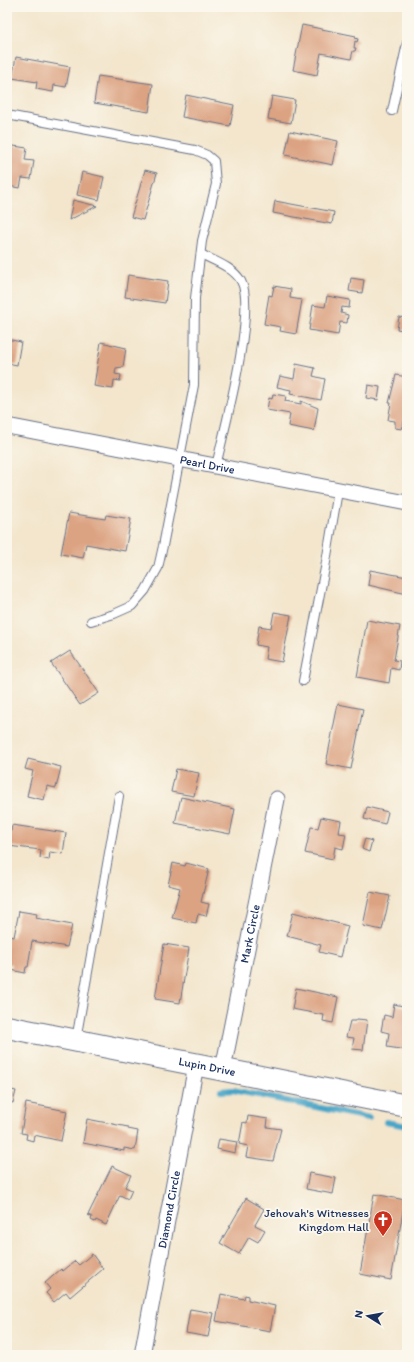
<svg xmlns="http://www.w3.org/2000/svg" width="414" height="1362" viewBox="0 0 414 1362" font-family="Itim,sans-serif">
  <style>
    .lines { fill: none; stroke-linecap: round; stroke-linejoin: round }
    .stream { stroke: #4aa6c8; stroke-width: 6 }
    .building { fill: #dca382 }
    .lane-casing { stroke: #676f85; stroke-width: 10 }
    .street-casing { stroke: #676f85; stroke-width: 17 }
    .secondary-casing { stroke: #676f85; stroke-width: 24 }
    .lane { stroke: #fff; stroke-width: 8 }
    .street { stroke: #fff; stroke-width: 15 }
    .secondary { stroke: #fff; stroke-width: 22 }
    .labels { text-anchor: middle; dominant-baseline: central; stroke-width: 4; stroke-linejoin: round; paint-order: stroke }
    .street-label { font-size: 12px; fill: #1b2f5e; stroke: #fbf7ec }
    .poi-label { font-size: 12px; fill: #1b2f5e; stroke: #fbf7ec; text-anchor: end }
  </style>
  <rect width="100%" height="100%" fill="#fbf7ec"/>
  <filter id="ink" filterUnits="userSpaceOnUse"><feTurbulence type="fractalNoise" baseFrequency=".025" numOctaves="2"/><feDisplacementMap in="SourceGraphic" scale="8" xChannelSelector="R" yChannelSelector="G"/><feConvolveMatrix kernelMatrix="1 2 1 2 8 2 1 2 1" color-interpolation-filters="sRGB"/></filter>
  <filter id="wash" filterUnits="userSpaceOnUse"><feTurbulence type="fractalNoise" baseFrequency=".012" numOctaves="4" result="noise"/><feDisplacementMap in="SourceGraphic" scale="16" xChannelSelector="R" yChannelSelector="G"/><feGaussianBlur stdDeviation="0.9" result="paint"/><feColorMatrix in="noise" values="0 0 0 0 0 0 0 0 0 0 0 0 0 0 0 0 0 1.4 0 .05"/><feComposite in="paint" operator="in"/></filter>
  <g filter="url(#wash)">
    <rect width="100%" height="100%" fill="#f3e6cd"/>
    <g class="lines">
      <g class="stream">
        <polyline points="221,1091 233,1090 369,1118"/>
        <polyline points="386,1122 407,1126"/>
      </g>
    </g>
    <g id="blocks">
      <g class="building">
        <polygon points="302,25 356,36 355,38 358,39 357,42 355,41 354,48 356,48 355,51 353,51 351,59 321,53 317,75 293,70"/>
        <polygon points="16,57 70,67 66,87 54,85 53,92 36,89 37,82 12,78"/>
        <polygon points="98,76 153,84 149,112 94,103"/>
        <polygon points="186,95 234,105 230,126 182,117"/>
        <polygon points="272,96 295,100 291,123 268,119"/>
        <polygon points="290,131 338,141 333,165 285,155"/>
        <polygon points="7,145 27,148 25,160 34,161 31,179 22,178 20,188 7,186"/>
        <polygon points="145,170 157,173 143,220 131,217"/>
        <polygon points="82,172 104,177 99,200 77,195"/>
        <polygon points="73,200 97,206 69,220"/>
        <polygon points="275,201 334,212 332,224 273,213"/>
        <polygon points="128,275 168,281 165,303 125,297"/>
        <polygon points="351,278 364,280 362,293 349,291"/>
        <polygon points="274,286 291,289 290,298 302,300 296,334 280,331 281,327 264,324 269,295 272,296"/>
        <polygon points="327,296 350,300 349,308 342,307 341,313 348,315 347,323 340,322 338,335 309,330 313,305 325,307"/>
        <polygon points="399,317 407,318 407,331 397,329"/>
        <polygon points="7,339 21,342 17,365 7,363"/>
        <polygon points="101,342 126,348 123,367 116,368 115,374 121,375 120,381 114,380 113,389 94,386"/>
        <polygon points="296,364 315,368 313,376 325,379 321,400 290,394 291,390 277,387 280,376 294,379"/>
        <polygon points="396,375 407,377 407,418 405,418 402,429 395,428 395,421 388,420 391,403 389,403"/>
        <polygon points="368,385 380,387 378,400 366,398"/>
        <polygon points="273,394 286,396 285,401 301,404 301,401 318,408 314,431 288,426 290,414 267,410 269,398 272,399"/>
        <polygon points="69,513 105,519 106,515 131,519 125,551 86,544 83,558 61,554"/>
        <polygon points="370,570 407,577 407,594 368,585"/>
        <polygon points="274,612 291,615 282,662 265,659 267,647 256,645 259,626 271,628"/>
        <polygon points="367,620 400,626 394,660 400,661 399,670 391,668 389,683 357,677"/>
        <polygon points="70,651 99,693 80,705 51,663"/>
        <polygon points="338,704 363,709 351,769 326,764"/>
        <polygon points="28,759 61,767 56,788 47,786 44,800 27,796 33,771 25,769"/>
        <polygon points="176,769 199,773 194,796 171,792"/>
        <polygon points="181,797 235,809 230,834 175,823"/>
        <polygon points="367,807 388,812 385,824 364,819"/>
        <polygon points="321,817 341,821 339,833 346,834 343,849 335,847 333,859 305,853 311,827 318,828"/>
        <polygon points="12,825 66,833 63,854 50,852 49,860 40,858 41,850 8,846 9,835 7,835 8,830 11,831"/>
        <polygon points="365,839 372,841 369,852 362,849"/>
        <polygon points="173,863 185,866 186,863 209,869 201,902 209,904 206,916 198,914 196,923 172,918 180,888 168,885"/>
        <polygon points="370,892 390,896 382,930 363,926"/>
        <polygon points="19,911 37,914 36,918 72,925 67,947 32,941 28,967 26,967 25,973 11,970 12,964 7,963 7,936 14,937"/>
        <polygon points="293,912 348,926 340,957 319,952 321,945 287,936"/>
        <polygon points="164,944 189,948 180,1003 155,999"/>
        <polygon points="296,988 338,997 333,1023 323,1021 324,1015 292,1009"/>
        <polygon points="394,1004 407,1007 407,1050 387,1047 389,1033 381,1031 384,1015 392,1017"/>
        <polygon points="357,1019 367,1020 363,1050 352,1049 354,1038 346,1037 350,1021 356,1021"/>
        <polygon points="7,1089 16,1091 13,1103 7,1101"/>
        <polygon points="26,1103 67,1111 61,1141 34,1135 33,1141 26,1139 27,1134 21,1133"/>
        <polygon points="248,1116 268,1119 267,1127 281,1129 273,1161 246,1157 248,1146 239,1144 243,1122 247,1123"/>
        <polygon points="87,1119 128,1127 128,1129 138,1131 135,1150 124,1148 124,1151 83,1143"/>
        <polygon points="219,1139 237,1142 235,1153 217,1149"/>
        <polygon points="112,1166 131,1175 125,1187 132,1190 128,1199 120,1195 106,1225 96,1220 95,1222 91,1220 92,1217 88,1215"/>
        <polygon points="309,1173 336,1178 333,1194 306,1189"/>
        <polygon points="374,1194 405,1200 391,1280 360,1274"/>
        <polygon points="246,1198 264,1209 255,1225 265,1230 258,1242 249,1237 239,1254 220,1243"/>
        <polygon points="92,1254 103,1269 70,1297 66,1292 54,1302 46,1293 50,1289 45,1283 61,1269 63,1271 75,1261 79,1265"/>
        <polygon points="221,1294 244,1299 245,1295 248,1296 248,1300 275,1306 270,1331 216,1321"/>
        <polygon points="190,1309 213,1313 208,1337 186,1333"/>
      </g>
    </g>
  </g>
  <g filter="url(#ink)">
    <use href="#blocks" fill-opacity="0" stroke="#676f85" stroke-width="1"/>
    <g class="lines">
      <g class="lane-casing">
        <g id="lane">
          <polyline points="392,111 407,43"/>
          <polyline points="7,115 195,150 207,155 214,161 216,184 202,241 195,298 194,385 163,546 158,568 145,591 132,606 114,614 91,621"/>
          <path d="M201 254C214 261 233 267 241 281 257 309 224 431 216 466"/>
          <polyline points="303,681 325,568 338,491"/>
          <polyline points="76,1040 119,796"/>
        </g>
      </g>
      <g class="street-casing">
        <g id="street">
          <path id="s1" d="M7 426 407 503"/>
          <path id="s2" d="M223 1069 277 799"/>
          <path id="s3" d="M142 1355 196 1065"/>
        </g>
      </g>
      <g class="secondary-casing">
        <g id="secondary">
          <path id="s4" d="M7 1027 407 1106"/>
        </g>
      </g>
      <use href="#lane" class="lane"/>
      <use href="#street" class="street"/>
      <use href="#secondary" class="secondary"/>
    </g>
  </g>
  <defs>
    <g id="church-pin" transform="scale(1)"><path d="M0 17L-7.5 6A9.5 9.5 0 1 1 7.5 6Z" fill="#c8321e" stroke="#fbf7ec"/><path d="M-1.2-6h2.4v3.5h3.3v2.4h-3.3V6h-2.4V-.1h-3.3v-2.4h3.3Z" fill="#fff"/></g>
  </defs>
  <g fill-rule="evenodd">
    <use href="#church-pin" x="383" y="1220"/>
  </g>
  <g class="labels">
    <g class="street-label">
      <text stroke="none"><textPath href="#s1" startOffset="204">Pearl Drive</textPath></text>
      <text stroke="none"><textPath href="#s2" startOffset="138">Mark Circle</textPath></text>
      <text stroke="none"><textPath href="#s4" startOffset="204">Lupin Drive</textPath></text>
      <text stroke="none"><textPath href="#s3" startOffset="148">Diamond Circle</textPath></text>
    </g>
    <g class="poi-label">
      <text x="369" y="1213">Jehovah's Witnesses<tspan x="369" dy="14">Kingdom Hall</tspan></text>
    </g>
  </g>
  <rect width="414" height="1362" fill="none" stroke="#fbf7ec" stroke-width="24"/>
  <g transform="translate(368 1316) rotate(281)" stroke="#fbf7ec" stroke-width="3" paint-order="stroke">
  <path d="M0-3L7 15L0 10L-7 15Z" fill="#1b2f5e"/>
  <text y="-6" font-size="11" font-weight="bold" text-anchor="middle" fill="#1b2f5e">N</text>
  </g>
</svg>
